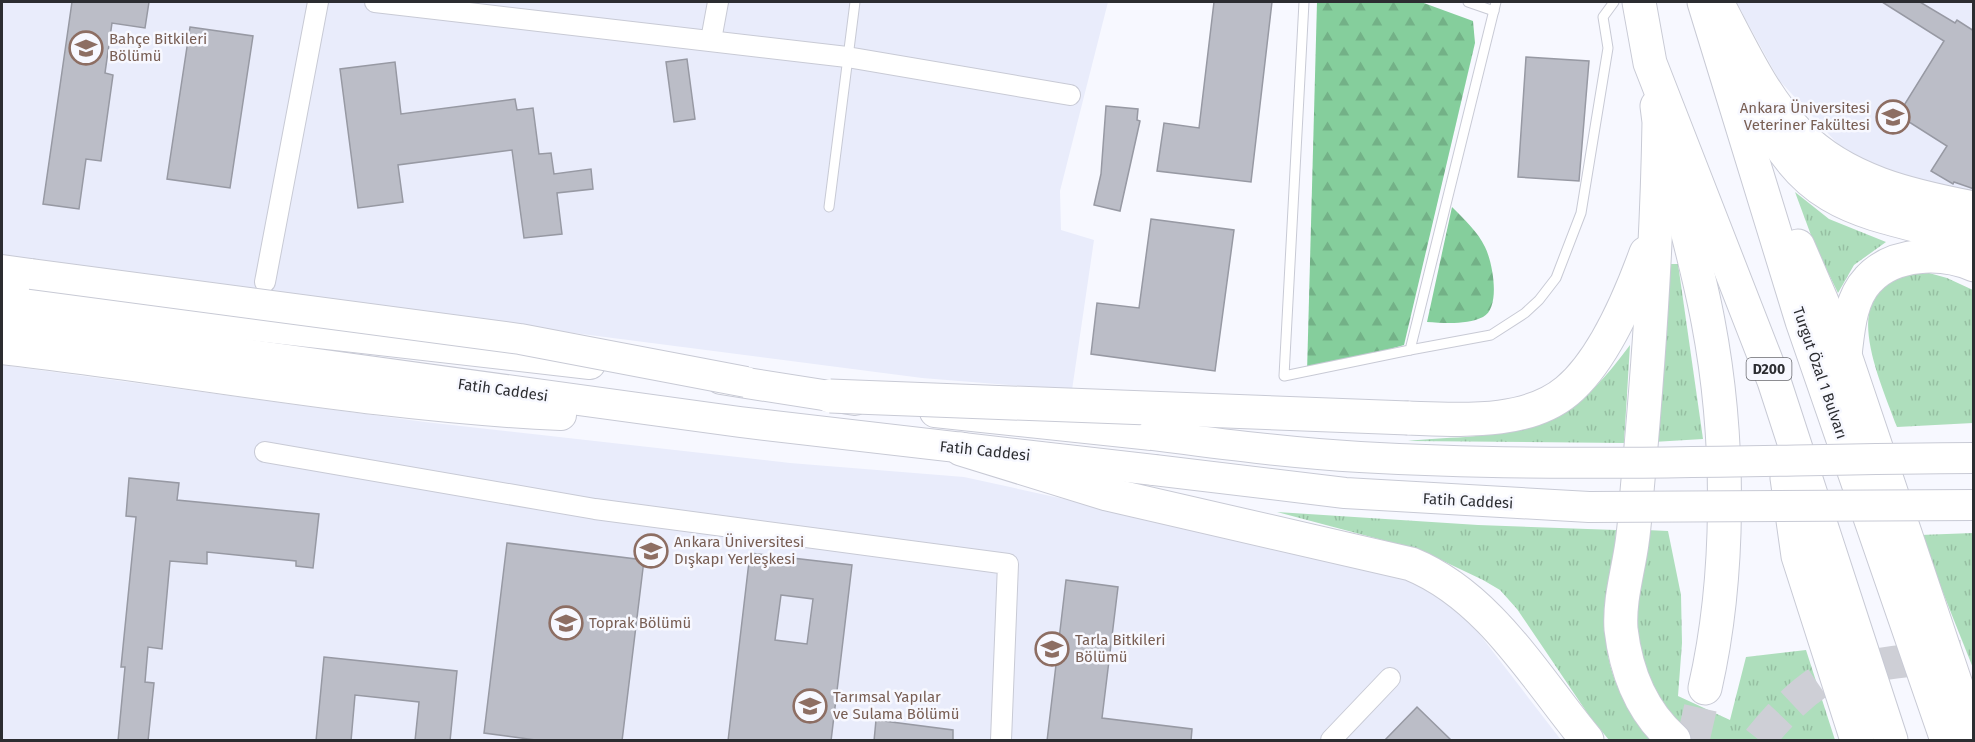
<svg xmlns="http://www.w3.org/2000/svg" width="1975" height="742" viewBox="0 0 1975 742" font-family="'Fira Sans',sans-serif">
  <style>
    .built { fill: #e9ecfb }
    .grass { fill: url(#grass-tufts) }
    .forest { fill: url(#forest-firs) }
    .building { fill: #bbbdc7; stroke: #9799a3; stroke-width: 1.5; fill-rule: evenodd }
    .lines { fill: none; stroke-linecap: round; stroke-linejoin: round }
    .highway-tunnel { stroke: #cecfd6; stroke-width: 33; stroke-dasharray: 33 16; stroke-linecap: butt }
    .lane-casing { stroke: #c8cad5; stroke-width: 11 }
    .street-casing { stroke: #c8cad5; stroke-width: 22 }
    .primary-casing { stroke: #c8cad5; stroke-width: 32 }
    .highway-casing { stroke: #c8cad5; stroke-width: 35 }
    .lane { stroke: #fff; stroke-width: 9 }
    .street { stroke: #fff; stroke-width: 20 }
    .primary { stroke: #fff; stroke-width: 30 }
    .highway { stroke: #fff; stroke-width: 33 }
    .primary-bridge-casing { stroke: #c8cad5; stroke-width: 32; stroke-linecap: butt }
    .highway-bridge-casing { stroke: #c8cad5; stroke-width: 35; stroke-linecap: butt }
    .primary-bridge { stroke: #fff; stroke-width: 30 }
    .highway-bridge { stroke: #fff; stroke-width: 33 }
    .labels { text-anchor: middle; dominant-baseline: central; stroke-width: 5; stroke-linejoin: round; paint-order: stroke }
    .shield { fill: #f7f8ff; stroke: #696a6f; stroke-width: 1.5 }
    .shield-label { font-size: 14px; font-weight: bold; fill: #2c2d31 }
    .education-label { font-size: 15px; fill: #785e54; stroke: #f7f8ff; text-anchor: start }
    .street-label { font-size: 15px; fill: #2c2d31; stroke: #f7f8ff }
  </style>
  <defs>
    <pattern id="grass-tufts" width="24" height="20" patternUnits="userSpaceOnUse" patternTransform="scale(1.5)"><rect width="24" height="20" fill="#aedebc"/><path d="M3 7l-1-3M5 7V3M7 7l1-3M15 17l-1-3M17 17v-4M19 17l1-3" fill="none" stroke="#96bfa2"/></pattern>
    <pattern id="forest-firs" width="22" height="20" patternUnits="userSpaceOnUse" patternTransform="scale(1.5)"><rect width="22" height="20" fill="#85ce9c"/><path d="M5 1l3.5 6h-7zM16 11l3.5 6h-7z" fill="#73b187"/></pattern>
  </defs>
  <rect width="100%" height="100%" fill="#f7f8ff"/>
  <g class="built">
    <polygon points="2,2 1108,2 1060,191 1061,230 1094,240 1072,390 922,378 2,259"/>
    <polygon points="1736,2 1973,2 1973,196 1923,185 1846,153 1779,80"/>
    <polygon points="2,365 425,422 790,463 964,477 1411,575 1464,614 1561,740 2,740"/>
  </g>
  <g class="grass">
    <polygon points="1795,192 1829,219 1886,242 1854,265 1838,293 1815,246"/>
    <polygon points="1671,264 1678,264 1703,439 1653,442 1665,271"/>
    <path d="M1929 273 1947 278 1973 290V423L1897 427C1877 372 1830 275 1929 273Z"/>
    <path d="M1630 345 1624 443 1408 441C1453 436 1519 439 1558 416 1588 399 1610 372 1630 345Z"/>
    <path d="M1277 512 1478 525 1616 530C1614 593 1592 628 1619 690 1627 709 1638 726 1653 740H1609L1590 717 1517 609 1500 590 1483 580 1420 550Z"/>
    <path d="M1646 530 1668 531 1681 595 1682 643 1678 696 1730 720 1746 657 1806 650 1835 740H1698C1687 734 1680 725 1672 715 1624 659 1638 598 1646 530Z"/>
    <polygon points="1973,533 1973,668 1920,535"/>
  </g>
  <g class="forest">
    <polygon points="1317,2 1421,2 1473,21 1475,43 1404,345 1307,373"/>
    <path d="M1452 207C1464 219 1478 232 1485 247 1493 263 1501 308 1483 317 1467 325 1444 323 1427 322Z"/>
  </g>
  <g class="building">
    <polygon points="72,2 149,2 145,28 112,23 105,73 113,75 101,161 86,159 79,209 43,204"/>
    <polygon points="1214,2 1272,2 1251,182 1157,171 1164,123 1199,128"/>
    <polygon points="1882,2 1920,2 1955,23 1957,20 1974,31 1974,189 1954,182 1953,184 1931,171 1947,146 1898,115 1944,41"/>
    <polygon points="190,27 253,36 230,188 167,179"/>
    <polygon points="1526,57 1589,61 1579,181 1518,177"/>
    <polygon points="687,59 695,119 674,122 666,62"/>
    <polygon points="395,62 401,114 515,99 517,110 533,108 539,154 551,153 554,174 591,169 593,189 557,193 562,234 524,238 512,150 398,165 403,202 358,208 340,69"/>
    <polygon points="1106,106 1138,109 1137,120 1140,121 1120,211 1094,205 1101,174"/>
    <polygon points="1151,219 1234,230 1215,371 1091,354 1097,303 1139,308"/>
    <polygon points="129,478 179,483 177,500 319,514 313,568 296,566 296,561 207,552 207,564 170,561 162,649 148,647 145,682 154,683 148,741 118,741 125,667 121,667 136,517 126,516"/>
    <polygon points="507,543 644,560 622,741 543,741 484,733"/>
    <path d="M750 553 852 565 831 741H728ZM781 595 813 599 807 644 775 640Z"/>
    <polygon points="1066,580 1118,587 1102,718 1192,729 1191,741 1047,741"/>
    <polygon points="324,657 457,671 450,741 415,741 419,702 355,695 351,741 316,741"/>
    <polygon points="1417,707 1452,741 1384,741"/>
    <polygon points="876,720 953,730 953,741 874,741"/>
  </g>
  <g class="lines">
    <g class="highway-tunnel">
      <polyline points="1693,740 1705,688"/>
      <path d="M1759 740C1777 717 1801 692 1827 677 1844 666 1952 654 1974 657"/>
    </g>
    <g class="lane-casing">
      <g id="lane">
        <polyline points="1304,2 1284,376 1410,350 1496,2"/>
        <polyline points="1468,2 1494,11"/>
        <polyline points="829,207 855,2"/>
        <polyline points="1410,350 1491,335 1525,313 1539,300 1556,278 1581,213 1608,48 1603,17 1614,2"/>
      </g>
    </g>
    <g class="street-casing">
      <g id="street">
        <polyline points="375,2 847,57 1070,95"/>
        <polyline points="711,40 718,2"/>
        <polyline points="265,282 318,2"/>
        <polyline points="265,452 595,509 1008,564 1001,740"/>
        <polyline points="1331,740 1390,678"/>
      </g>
    </g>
    <g class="primary-casing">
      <g id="primary">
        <polyline points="2,270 31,274"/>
        <polyline points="2,297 590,364"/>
        <polyline points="2,321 740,422 1154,470"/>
        <path d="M2 349C188 370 373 407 561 415"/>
        <polyline points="721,379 855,400"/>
        <polyline points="935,412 1152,435"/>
      </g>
    </g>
    <g class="highway-casing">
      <g id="highway">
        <polyline points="1639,2 1650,63 1774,381 1891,740"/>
        <polyline points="1704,2 1802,321 1947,740"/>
        <path d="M1721 10C1743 52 1765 99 1799 134 1845 181 1911 196 1974 208"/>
        <path d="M1657 106 1659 122C1657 242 1649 361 1638 480 1636 501 1635 523 1632 543 1628 572 1619 600 1621 629 1626 672 1641 711 1674 740"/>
        <path d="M1761 110C1808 216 1876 212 1974 240"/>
        <path d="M1669 162C1683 215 1698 268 1708 321 1730 436 1731 574 1705 688"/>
        <polyline points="1798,246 1845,355 1974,738"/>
        <path d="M1845 355C1848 330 1850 299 1868 280 1893 252 1942 251 1974 265"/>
        <path d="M1408 418C1438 419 1470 421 1500 417 1523 414 1549 406 1567 391 1603 361 1630 297 1646 253"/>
        <path d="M961 449 1107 494 1411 564C1489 596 1535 677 1587 740"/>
        <polyline points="1787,478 1798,556 1857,740"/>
      </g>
    </g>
    <use href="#lane" class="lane"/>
    <use href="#street" class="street"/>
    <use href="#primary" class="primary"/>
    <use href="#highway" class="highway"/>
    <g class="primary-bridge-casing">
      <g id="primary-bridge">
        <polyline points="31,274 520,339 746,382"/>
        <path d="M1152 435C1221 444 1291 453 1360 457 1564 469 1769 459 1974 458"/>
        <polyline points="1154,470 1345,493 1589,507 1974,505"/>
      </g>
    </g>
    <g class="highway-bridge-casing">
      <polyline id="highway-bridge" points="830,396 1408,418"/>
    </g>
    <use href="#primary-bridge" class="primary-bridge"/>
    <use href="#highway-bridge" class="highway-bridge"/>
  </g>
  <defs>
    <g id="university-ring" transform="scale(1.725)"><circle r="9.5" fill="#f7f8ff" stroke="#8d6e63" stroke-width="1.5"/><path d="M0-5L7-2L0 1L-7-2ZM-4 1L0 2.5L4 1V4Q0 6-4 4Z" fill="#8d6e63"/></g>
    <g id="school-ring" transform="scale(1.725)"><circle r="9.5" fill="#f7f8ff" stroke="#8d6e63" stroke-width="1.5"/><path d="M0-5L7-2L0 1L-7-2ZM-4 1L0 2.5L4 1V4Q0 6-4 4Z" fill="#8d6e63"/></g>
  </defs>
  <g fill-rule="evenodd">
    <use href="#university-ring" x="86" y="48"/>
    <use href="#university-ring" x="1893" y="117"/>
    <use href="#university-ring" x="651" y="551"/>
    <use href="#university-ring" x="566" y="623"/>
    <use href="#school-ring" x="1052" y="649"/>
    <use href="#university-ring" x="810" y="706"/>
  </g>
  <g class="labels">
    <rect class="shield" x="1746.5" y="358" width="45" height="22" rx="4.5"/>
    <g class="shield-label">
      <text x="1769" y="369">D200</text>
    </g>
    <g class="education-label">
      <text x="109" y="39">Bahçe Bitkileri<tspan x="109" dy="17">Bölümü</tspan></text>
      <text x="1870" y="108" text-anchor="end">Ankara Üniversitesi<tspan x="1870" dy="17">Veteriner Fakültesi</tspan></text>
      <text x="674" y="542">Ankara Üniversitesi<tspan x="674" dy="17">Dışkapı Yerleşkesi</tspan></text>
      <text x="589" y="623">Toprak Bölümü</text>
      <text x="1075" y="640">Tarla Bitkileri<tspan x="1075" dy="17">Bölümü</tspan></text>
      <text x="833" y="697">Tarımsal Yapılar<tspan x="833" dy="17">ve Sulama Bölümü</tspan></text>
    </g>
    <g class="street-label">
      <text transform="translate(1820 373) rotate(71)">Turgut Özal 1 Bulvarı</text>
      <text transform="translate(503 390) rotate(8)">Fatih Caddesi</text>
      <text transform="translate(985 451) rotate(6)">Fatih Caddesi</text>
      <text transform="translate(1468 501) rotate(3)">Fatih Caddesi</text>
    </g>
  </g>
  <rect width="1975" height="742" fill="none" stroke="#2c2d31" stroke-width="6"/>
</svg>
